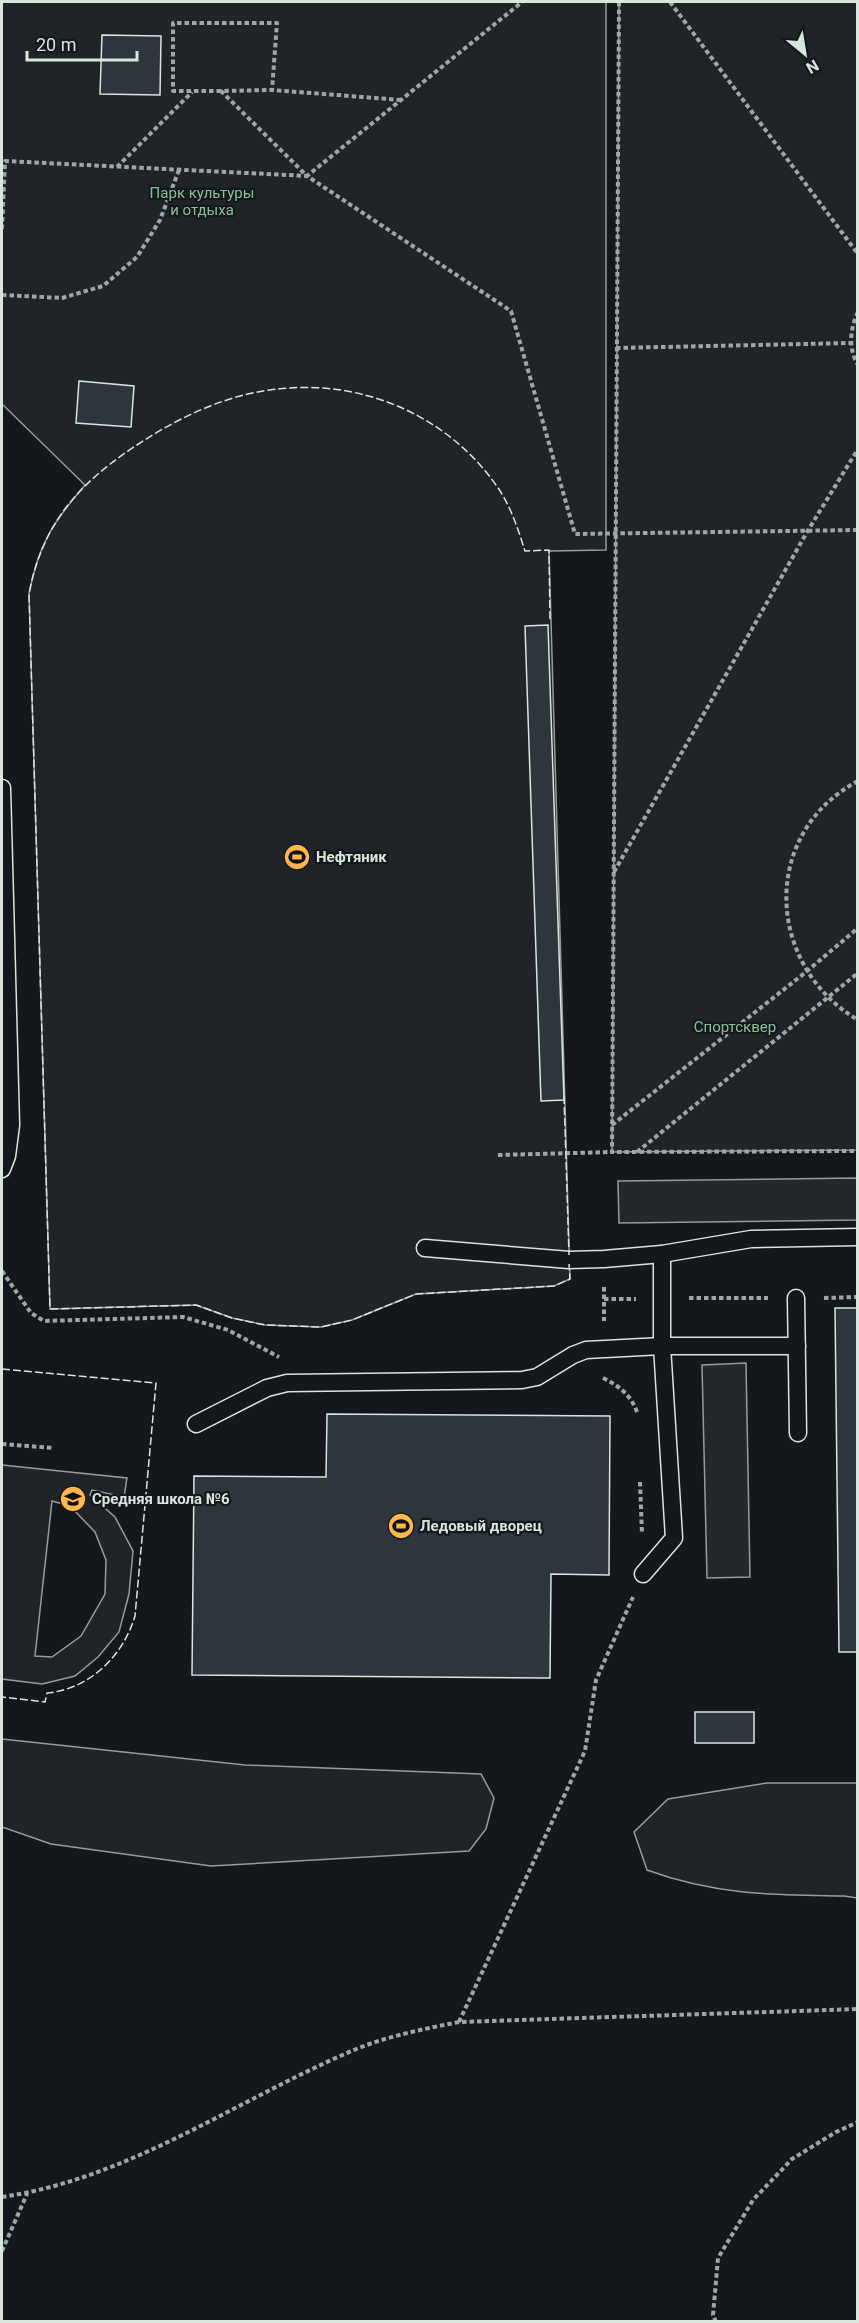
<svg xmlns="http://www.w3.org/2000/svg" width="859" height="2323" viewBox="0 0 859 2323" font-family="Roboto,sans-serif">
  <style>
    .green { fill: #202428; stroke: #939e99; stroke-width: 1.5; fill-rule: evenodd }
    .parking { fill: #24282b; stroke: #939e99; stroke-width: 1.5 }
    .building { fill: #2c363c; stroke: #d8e6dc; stroke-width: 1.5 }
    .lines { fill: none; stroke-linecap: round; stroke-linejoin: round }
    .service-casing { stroke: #d8e6dc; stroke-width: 19 }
    .path { stroke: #9da8a2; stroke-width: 4; stroke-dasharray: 4.5 3; stroke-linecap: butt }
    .service { stroke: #14181c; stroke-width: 16 }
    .fence { stroke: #d8e6dc; stroke-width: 1.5; stroke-dasharray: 8 3; stroke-linecap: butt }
    .labels { text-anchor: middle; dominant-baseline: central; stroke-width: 4.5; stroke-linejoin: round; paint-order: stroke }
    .park-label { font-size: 15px; fill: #8ac095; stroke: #14181c }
    .poi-label { font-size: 15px; font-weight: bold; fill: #d8e6dc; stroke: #14181c; text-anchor: start }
  </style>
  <rect width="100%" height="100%" fill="#14181c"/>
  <g class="green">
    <path d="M2 2H606V550L549 551 570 1279 554 1286 416 1294 352 1320 321 1327 265 1325 232 1318 196 1305 50 1309 29 594C38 545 53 522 85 485L2 404Z"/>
    <polygon points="619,2 857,2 857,1150 612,1152"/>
    <path d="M2 1465 127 1478 124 1497 92 1490 90 1495 115 1517 133 1551 129 1594 119 1632 98 1657 75 1676 42 1684 2 1679ZM52 1501 70 1506 95 1532 106 1560 105 1594 81 1636 52 1657 35 1656Z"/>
    <polygon points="2,1739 245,1765 481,1774 494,1798 486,1829 469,1851 211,1866 51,1844 2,1827"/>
    <path d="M767 1783H857V1898L844 1896C773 1895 715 1895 647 1870L634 1832 668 1799Z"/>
  </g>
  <g class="parking">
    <polygon points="857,1178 857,1220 619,1223 618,1181"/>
    <polygon points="746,1363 750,1577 707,1578 702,1365"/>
  </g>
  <g class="building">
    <polygon points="102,35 161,36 160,95 100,94"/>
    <polygon points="79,381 134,386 131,427 76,423"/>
    <polygon points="548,625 564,1100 541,1101 525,626"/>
    <polygon points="835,1308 858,1308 858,1652 839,1652"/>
    <polygon points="327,1414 610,1416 609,1575 551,1574 550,1678 192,1675 194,1476 326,1477"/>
    <rect x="695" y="1712" width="59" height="31"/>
  </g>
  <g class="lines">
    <g class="service-casing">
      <g id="service">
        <polyline points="2,788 11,1125 7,1156 2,1169"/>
        <polyline points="425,1248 569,1260 604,1259 662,1254 751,1239 858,1237"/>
        <polyline points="796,1298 798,1433"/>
        <polyline points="196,1424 267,1388 287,1383 522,1380 537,1377 573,1355 586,1350 662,1346 797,1346"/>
        <polyline points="643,1574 674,1538 662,1346 662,1254"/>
      </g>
    </g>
    <g class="path">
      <polyline points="619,2 612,1152 858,1151"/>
      <polyline points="670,2 858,254"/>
      <polyline points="221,91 173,91 173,23 277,23 272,90"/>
      <polyline points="401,100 272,90 221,91 307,176 522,2"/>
      <polyline points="117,167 192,92"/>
      <polyline points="2,229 5,161 307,176 511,311 575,534 858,530"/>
      <polyline points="2,295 62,298 103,286 137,257 160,220 179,170"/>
      <path d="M858 312C850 328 848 349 858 365"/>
      <polyline points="616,348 851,343"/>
      <path d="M858 781C760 833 765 965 858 1020"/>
      <polyline points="614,872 807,532 858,449"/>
      <polyline points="612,1125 806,972 858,928"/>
      <polyline points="637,1152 858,973"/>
      <polyline points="498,1155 612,1152"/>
      <polyline points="2,1271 31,1313 44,1321 183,1317 228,1330 279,1357"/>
      <polyline points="604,1287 604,1321"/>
      <polyline points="689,1298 768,1298"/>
      <polyline points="824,1298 858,1297"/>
      <polyline points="604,1299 636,1299"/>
      <path d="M603 1378C619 1386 631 1395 637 1412"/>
      <polyline points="2,1444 54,1448"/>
      <polyline points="640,1482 642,1534"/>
      <polyline points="459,2022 585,1751 596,1680 633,1597"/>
      <path d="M2 2197C131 2178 236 2100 354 2050 387 2036 424 2029 459 2022L858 2009"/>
      <polyline points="2,2251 27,2194"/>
      <polyline points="716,2322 713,2315 718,2258 753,2200 792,2159 836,2132 858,2122"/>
    </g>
    <use href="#service" class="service"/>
    <g class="fence">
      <path d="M550 619 549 550 525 551C518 529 510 504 496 485 445 413 357 377 270 390 223 396 176 419 137 445 79 483 42 524 29 594L50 1309 196 1305 232 1318 265 1325 321 1327 352 1320 416 1294 554 1286 570 1279 569 1264"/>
      <polyline points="564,1096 569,1255"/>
      <path d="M2 1369 156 1383 135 1616C123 1656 90 1689 47 1693L45 1702 2 1697"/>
    </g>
  </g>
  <defs>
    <g id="stadium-disc" transform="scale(1.35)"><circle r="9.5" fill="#ffb74d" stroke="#14181c"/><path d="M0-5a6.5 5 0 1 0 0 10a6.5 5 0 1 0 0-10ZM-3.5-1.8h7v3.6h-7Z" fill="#111"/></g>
    <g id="school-disc" transform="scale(1.35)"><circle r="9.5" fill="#ffb74d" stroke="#14181c"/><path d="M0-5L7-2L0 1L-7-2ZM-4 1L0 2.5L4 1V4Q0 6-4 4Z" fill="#111"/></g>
  </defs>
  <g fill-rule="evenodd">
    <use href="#stadium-disc" x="297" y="857"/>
    <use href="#school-disc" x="73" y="1499"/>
    <use href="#stadium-disc" x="401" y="1526"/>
  </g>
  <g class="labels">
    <g class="park-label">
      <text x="202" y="193">Парк культуры<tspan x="202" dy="17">и отдыха</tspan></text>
      <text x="735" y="1027">Спортсквер</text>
    </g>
    <g class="poi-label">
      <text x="316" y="857">Нефтяник</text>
      <text x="92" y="1499">Средняя школа №6</text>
      <text x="420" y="1526">Ледовый дворец</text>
    </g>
  </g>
  <rect width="859" height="2323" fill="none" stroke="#d8e6dc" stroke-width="6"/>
  <g transform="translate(805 54) rotate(150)" stroke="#14181c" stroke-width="4.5" paint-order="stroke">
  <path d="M0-4.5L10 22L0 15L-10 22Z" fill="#d8e6dc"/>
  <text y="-9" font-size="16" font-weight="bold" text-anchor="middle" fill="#d8e6dc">N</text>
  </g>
  <path d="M27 51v9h110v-9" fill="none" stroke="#d8e6dc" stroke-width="3"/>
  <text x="36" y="51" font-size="18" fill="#d8e6dc" stroke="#14181c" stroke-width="4.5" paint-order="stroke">20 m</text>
</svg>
